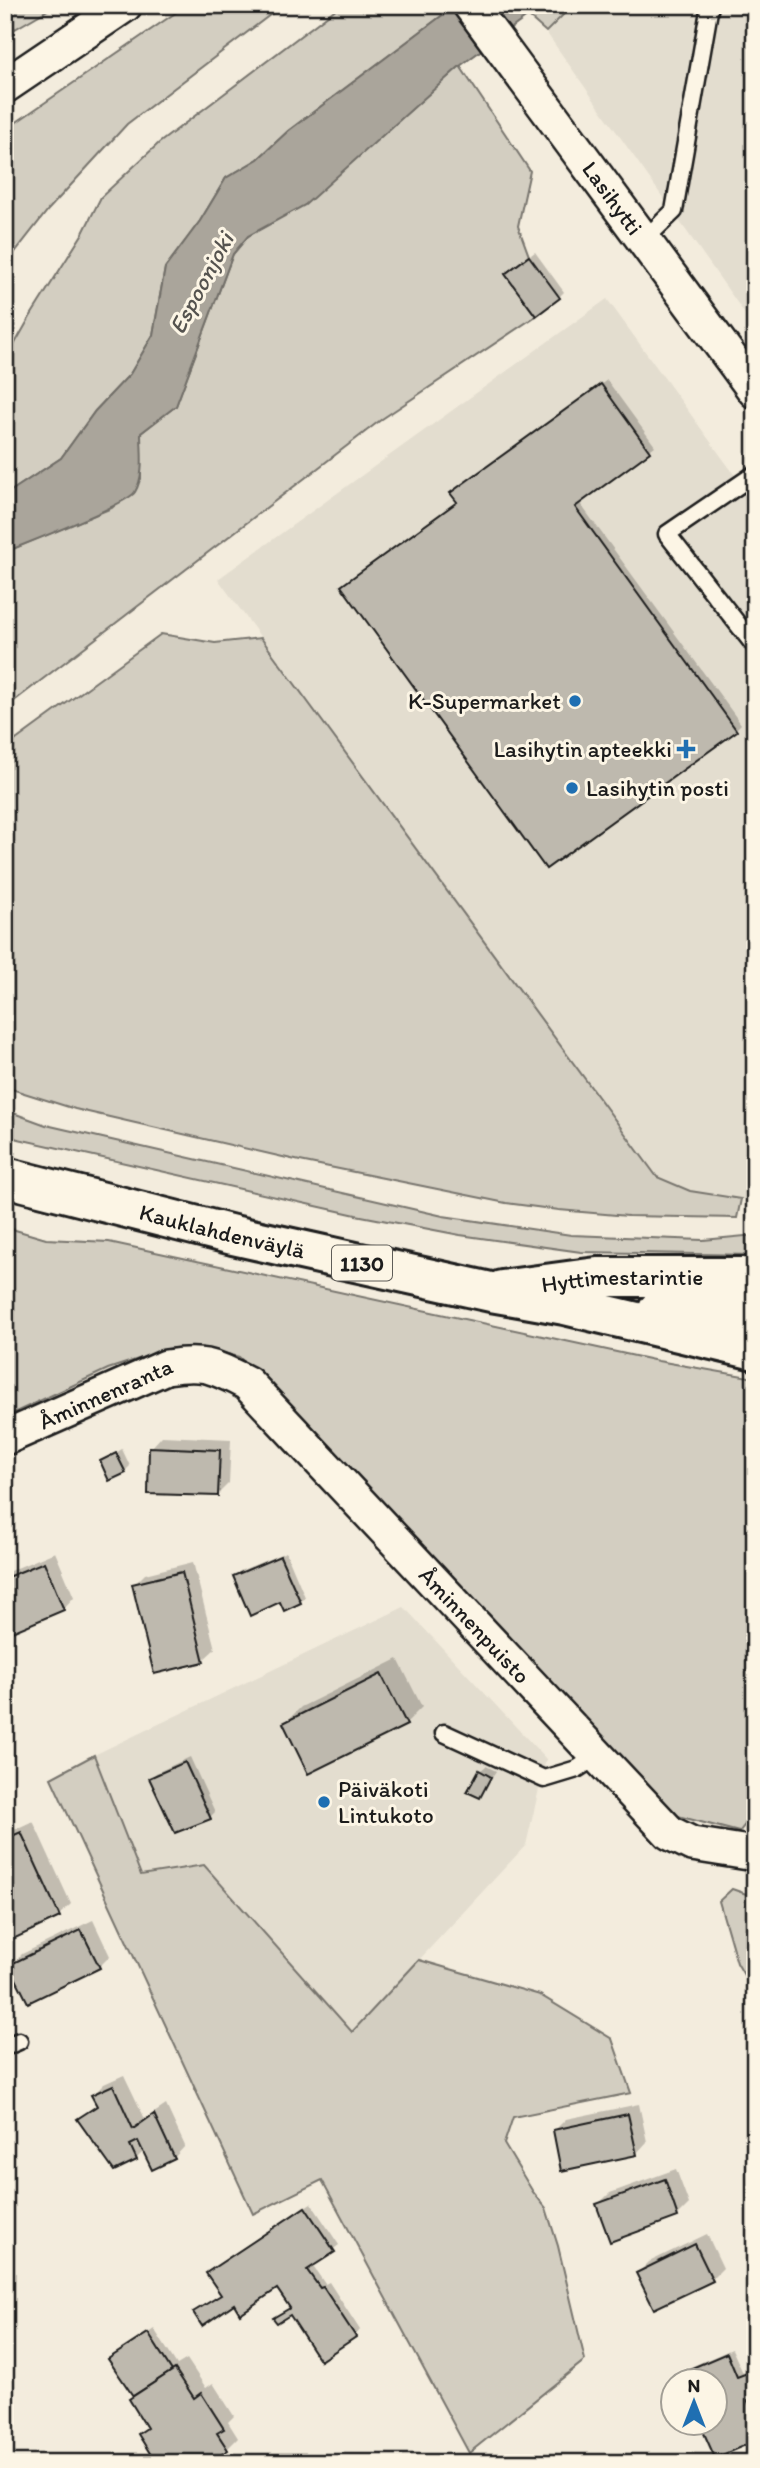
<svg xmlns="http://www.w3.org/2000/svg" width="760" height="2468" viewBox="0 0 760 2468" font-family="Itim,sans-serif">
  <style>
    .built { fill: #e3ddcf }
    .green { fill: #d3cec1; stroke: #78756e; stroke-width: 2 }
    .water { fill: #aaa59b; stroke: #716e68; stroke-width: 2 }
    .shadow { fill: #0003 }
    .building { fill: #beb9ae; stroke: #1c1c1c; stroke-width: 2 }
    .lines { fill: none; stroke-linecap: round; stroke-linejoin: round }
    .service-casing { stroke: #1c1c1c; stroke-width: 21 }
    .minor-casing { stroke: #1c1c1c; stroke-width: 38 }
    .tertiary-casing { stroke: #1c1c1c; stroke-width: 44 }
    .primary-casing { stroke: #1c1c1c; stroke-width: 44 }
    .service { stroke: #fcf5e5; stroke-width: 16 }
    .minor { stroke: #fcf5e5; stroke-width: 33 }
    .tertiary { stroke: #fcf5e5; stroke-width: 38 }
    .primary { stroke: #fcf5e5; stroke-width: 38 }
    .poi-dot { fill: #1f6fb2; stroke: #fcf5e5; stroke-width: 2.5 }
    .labels { text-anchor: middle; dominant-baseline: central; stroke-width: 6; stroke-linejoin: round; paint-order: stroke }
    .shield { fill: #fcf5e5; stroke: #5f5d58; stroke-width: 2 }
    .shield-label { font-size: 21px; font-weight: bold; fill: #1c1c1c }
    .street-label { font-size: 23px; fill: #1c1c1c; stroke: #fcf5e5 }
    .poi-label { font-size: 23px; fill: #1c1c1c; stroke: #fcf5e5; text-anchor: end }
    .water-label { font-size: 24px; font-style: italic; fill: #55534f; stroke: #fcf5e5 }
  </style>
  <rect width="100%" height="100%" fill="#f3ecdd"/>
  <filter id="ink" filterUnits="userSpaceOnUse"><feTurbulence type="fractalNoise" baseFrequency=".0143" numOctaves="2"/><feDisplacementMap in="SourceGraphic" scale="14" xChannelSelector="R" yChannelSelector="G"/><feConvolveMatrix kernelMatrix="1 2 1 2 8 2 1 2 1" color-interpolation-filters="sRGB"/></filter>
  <g filter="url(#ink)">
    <g class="built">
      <polygon points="573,5 755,5 755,328 546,32"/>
      <polygon points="607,299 755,503 755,1199 741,1199 690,1191 657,1177 218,579"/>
      <polygon points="404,1607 546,1759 526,1845 352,2032 204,1865 141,1875 94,1755"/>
    </g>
    <g class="green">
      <polygon points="5,5 56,5 15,29 5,15"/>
      <polygon points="187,5 283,5 127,124 48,210 5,265 5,130"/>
      <polygon points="341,5 456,5 288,131 258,159 226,178 200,221 165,268 153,335 130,374 95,411 61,458 5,495 5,361 30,317 83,233 101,197 159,143"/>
      <polygon points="536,5 573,5 546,32 528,16"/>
      <polygon points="460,66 530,171 518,226 529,256 505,274 536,316 382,419 5,708 5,552 112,508 141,479 141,433 176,406 233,254 248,236 305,204"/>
      <polygon points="161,634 215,643 261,638 657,1177 690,1191 741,1199 737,1218 628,1216 559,1210 506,1203 300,1161 75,1109 5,1087 5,748"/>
      <polygon points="5,1110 46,1125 443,1216 571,1235 703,1240 755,1235 755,1255 581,1252 460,1235 356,1215 5,1136"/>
      <polygon points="5,1227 46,1239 109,1242 658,1361 755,1378 755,1812 739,1832 678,1816 311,1427 239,1357 204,1348 172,1348 108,1369 5,1417"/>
      <polygon points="94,1755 141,1875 204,1865 352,2032 419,1960 540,1995 612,2039 631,2093 513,2117 504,2144 533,2192 546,2208 558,2246 585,2360 469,2453 322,2180 253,2214 51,1778"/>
      <polygon points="732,1889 755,1897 755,1994 737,1963 719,1901"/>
    </g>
    <path class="water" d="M456 5H536L528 16 460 66 305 205 248 236 233 254 176 406 141 433C141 452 145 475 135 492 127 505 27 543 5 552V495L61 458 95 411 130 374 153 335 165 268 200 221 226 178 258 159 288 131Z"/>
    <g class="shadow">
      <polygon points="535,252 564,292 559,297 512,269"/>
      <polygon points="607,380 655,446 579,502 741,724 736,729 458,501 458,488"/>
      <polygon points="162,1436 231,1439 229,1483 218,1494 151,1448"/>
      <polygon points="122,1449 130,1466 125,1471 102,1462"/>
      <polygon points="55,1552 74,1597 63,1609 5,1633 5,1573"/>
      <polygon points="286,1552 305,1597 300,1602 281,1600 235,1576 240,1571"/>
      <polygon points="193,1562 215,1649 203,1660 134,1585 145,1574"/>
      <polygon points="398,1659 422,1707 406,1723 285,1723 301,1707"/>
      <polygon points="190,1757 215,1812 210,1817 151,1778 156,1773"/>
      <polygon points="486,1766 496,1771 479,1796 480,1771"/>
      <polygon points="33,1821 71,1904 59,1915 5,1923 5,1834"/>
      <polygon points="93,1920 110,1956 99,1967 11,1966 22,1954"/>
      <polygon points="124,2075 145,2119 166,2105 185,2146 174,2158 144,2151 136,2159 80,2119 97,2104 93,2095 104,2084"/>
      <polygon points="639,2104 647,2142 636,2154 555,2130 566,2119"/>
      <polygon points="676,2169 689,2204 677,2216 598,2204 610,2193"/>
      <polygon points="311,2203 339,2245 312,2265 325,2284 329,2282 360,2330 355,2336 290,2312 276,2318 291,2307 278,2287 195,2313 222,2294 208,2273 213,2267"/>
      <polygon points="707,2234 723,2268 712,2279 638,2273 649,2262"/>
      <polygon points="154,2329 177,2365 187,2359 206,2388 213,2383 234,2416 228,2422 238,2438 227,2449 140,2435 148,2427 134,2396 111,2359"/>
      <polygon points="732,2349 743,2373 755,2368 755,2439 714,2422 714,2380 683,2380 680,2375 686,2369"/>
    </g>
    <g class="building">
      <polygon points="529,256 560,298 536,316 505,274"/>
      <polygon points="601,384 650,452 575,507 737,731 546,869 341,586 457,502 450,493"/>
      <polygon points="149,1447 220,1450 218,1496 148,1494"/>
      <polygon points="116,1453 126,1473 109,1481 100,1461"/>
      <polygon points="280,1556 301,1603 284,1611 280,1602 250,1616 233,1576"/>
      <polygon points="44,1562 64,1610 5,1635 5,1578"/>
      <polygon points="182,1572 204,1662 154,1674 132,1584"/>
      <polygon points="381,1674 407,1725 308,1774 283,1723"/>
      <polygon points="185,1762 211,1819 175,1833 149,1778"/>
      <polygon points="479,1770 491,1777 480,1798 467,1792"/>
      <polygon points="21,1832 60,1917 11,1940 5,1927 5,1839"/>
      <polygon points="81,1930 100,1968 28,2003 9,1965"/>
      <polygon points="113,2085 133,2129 154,2114 175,2159 152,2170 138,2141 130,2145 137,2160 114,2171 77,2119 97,2106 91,2095"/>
      <polygon points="628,2114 637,2155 561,2171 553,2130"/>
      <polygon points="665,2179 678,2217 610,2242 596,2204"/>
      <polygon points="305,2207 335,2252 307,2270 320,2288 323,2287 356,2337 320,2361 290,2315 277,2323 273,2318 290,2308 277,2289 240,2314 234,2304 202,2326 193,2312 221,2295 206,2273"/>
      <polygon points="695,2244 713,2281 654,2309 636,2273"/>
      <polygon points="148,2333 172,2371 133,2396 108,2359"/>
      <polygon points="727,2353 737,2377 750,2372 755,2384 755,2398 748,2401 755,2418 755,2441 715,2458 703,2431 698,2430 695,2422 714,2422 714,2380 681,2380 678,2374"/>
      <polygon points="175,2369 194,2398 201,2393 224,2429 217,2433 228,2450 209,2463 156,2463 138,2434 147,2428 129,2399"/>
    </g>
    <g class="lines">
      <g class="service-casing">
        <g id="service">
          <polyline points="645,239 674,211 710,5"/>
          <polyline points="755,474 667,534 755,646"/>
          <polyline points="444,1733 544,1779 577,1769 597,1756"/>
          <polyline points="5,2047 19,2041"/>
        </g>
      </g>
      <g class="minor-casing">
        <g id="minor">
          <path id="s1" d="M470 5 755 391"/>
          <polyline points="5,86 125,5"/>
          <path id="s2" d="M5 1438 166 1367C205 1361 212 1366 247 1383L670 1833 692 1844 755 1854"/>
        </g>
      </g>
      <g class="tertiary-casing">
        <g id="tertiary">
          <path id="s3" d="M502 1290 597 1277H755"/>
        </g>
      </g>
      <g class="primary-casing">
        <g id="primary">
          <path id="s4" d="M5 1177 233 1235 491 1292 565 1305 755 1350"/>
          <polyline points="658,1310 755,1315"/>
        </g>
      </g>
      <use href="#service" class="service"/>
      <use href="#minor" class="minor"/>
      <use href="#tertiary" class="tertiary"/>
      <use href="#primary" class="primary"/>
    </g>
  </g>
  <g class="poi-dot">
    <circle cx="575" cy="701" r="7"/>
    <path d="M682.5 738.5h7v7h7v7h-7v7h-7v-7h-7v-7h7z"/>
    <circle cx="572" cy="788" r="7"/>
    <circle cx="324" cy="1802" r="7"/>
  </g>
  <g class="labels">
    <rect class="shield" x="332" y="1245.5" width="60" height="35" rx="5"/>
    <g class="shield-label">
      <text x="362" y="1263">1130</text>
    </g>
    <g class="street-label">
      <text stroke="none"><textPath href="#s1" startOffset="240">Lasihytti</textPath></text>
      <text stroke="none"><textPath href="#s4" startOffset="224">Kauklahdenväylä</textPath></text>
      <text stroke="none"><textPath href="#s3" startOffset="121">Hyttimestarintie</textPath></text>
      <text stroke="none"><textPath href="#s2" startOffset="110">Åminnenranta</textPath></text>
      <text stroke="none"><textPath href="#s2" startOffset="593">Åminnenpuisto</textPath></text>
    </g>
    <g class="poi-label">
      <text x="561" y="701">K-Supermarket</text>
      <text x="672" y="749">Lasihytin apteekki</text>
      <text x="586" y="788" text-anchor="start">Lasihytin posti</text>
      <text x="338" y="1789" text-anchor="start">Päiväkoti<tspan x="338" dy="26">Lintukoto</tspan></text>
    </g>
    <g class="water-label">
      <text transform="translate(201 283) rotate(-62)">Espoonjoki</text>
    </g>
  </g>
  <rect width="760" height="2468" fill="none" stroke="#fcf5e5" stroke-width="28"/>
  <rect x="14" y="14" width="732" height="2440" fill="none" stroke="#1c1c1c" stroke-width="2.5" filter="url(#ink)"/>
  <g transform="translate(694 2402)"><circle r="33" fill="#fcf5e5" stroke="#a29e95" stroke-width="2"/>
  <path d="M0-5L12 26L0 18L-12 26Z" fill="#1f6fb2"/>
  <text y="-10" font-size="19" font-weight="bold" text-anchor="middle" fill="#1c1c1c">N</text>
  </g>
</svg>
